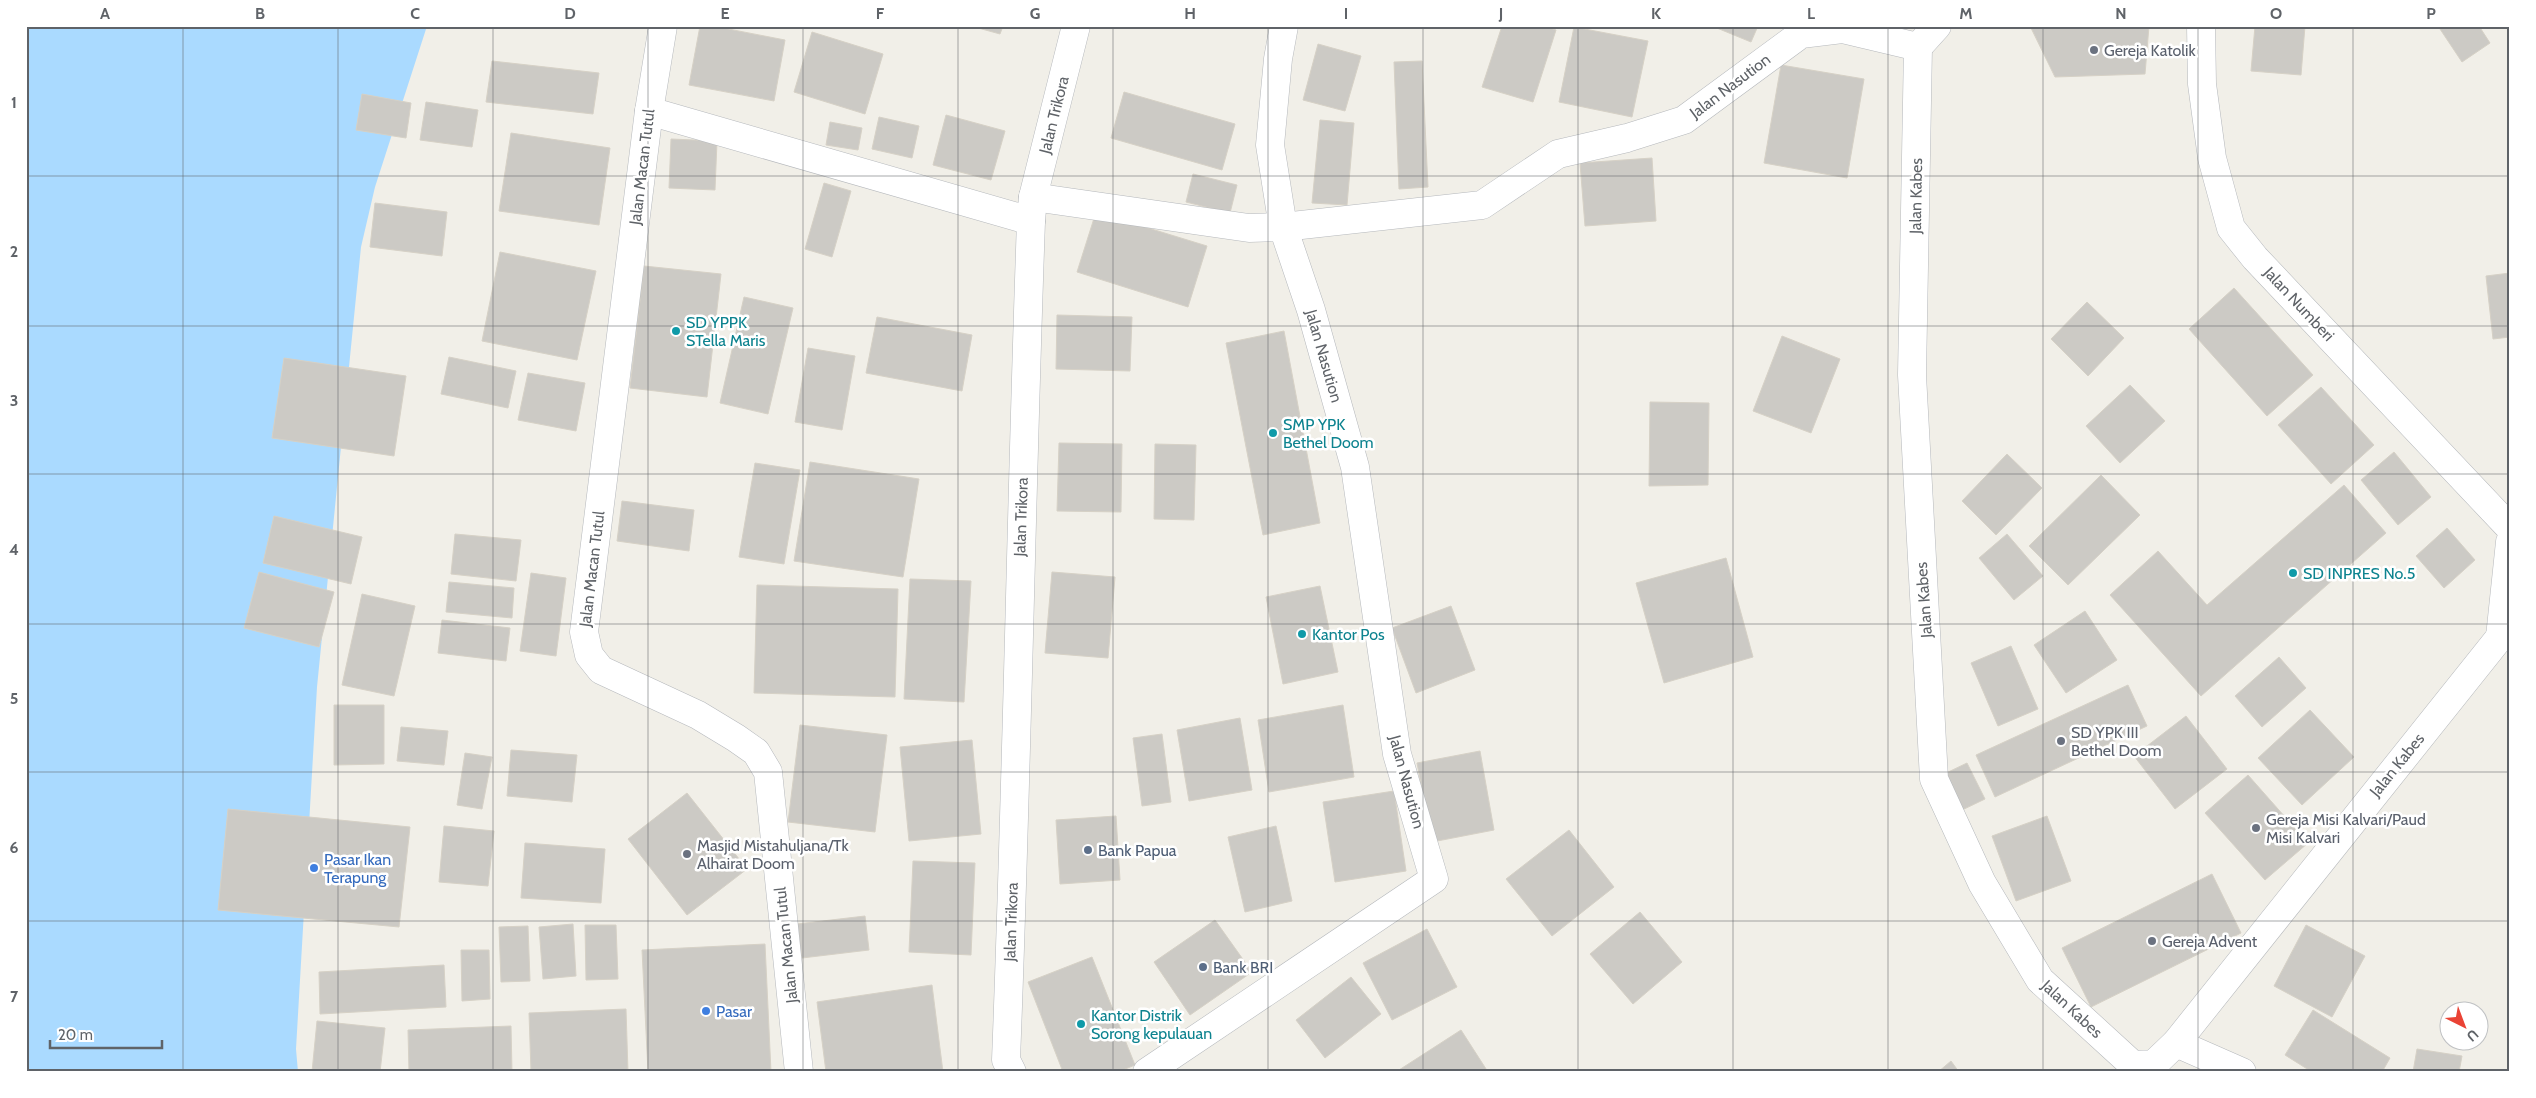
<svg xmlns="http://www.w3.org/2000/svg" width="2536" height="1098" viewBox="0 0 2536 1098" font-family="Cabin,sans-serif">
  <style>
    .water { fill: #aadaff }
    .building { fill: #cccac5; stroke: #d6d1c6 }
    .lines { fill: none; stroke-linecap: round; stroke-linejoin: round }
    .minor-casing { stroke: #b5b8bc; stroke-width: 29 }
    .minor { stroke: #fff; stroke-width: 28 }
    .grid { fill: none; stroke: #5f6368; stroke-width: 1; stroke-opacity: 0.55 }
    .worship-dot { fill: #6b7280; stroke: #fff; stroke-width: 2 }
    .culture-dot { fill: #0f9aa8; stroke: #fff; stroke-width: 2 }
    .service-dot { fill: #5c6f8a; stroke: #fff; stroke-width: 2 }
    .shop-dot { fill: #3f7fe0; stroke: #fff; stroke-width: 2 }
    .labels { text-anchor: middle; dominant-baseline: central; stroke-width: 5; stroke-linejoin: round; paint-order: stroke }
    .worship-label { font-size: 16px; fill: #5b616d; stroke: #fff; text-anchor: start }
    .street-label { font-size: 16px; fill: #5f6368; stroke: #fff }
    .culture-label { font-size: 16px; fill: #0d838f; stroke: #fff; text-anchor: start }
    .service-label { font-size: 16px; fill: #4e5e75; stroke: #fff; text-anchor: start }
    .shop-label { font-size: 16px; fill: #366cbe; stroke: #fff; text-anchor: start }
    .neatline { fill: none; stroke: #5f6368; stroke-width: 2 }
    .grid-label { font-size: 16px; text-anchor: middle; font-weight: bold; fill: #5f6368 }
  </style>
  <rect width="100%" height="100%" fill="#f1efe8"/>
  <polygon class="water" points="26,26 427,26 375,187 361,247 317,687 296,1049 298,1072 26,1072"/>
  <g class="building">
    <polygon points="700,26 713,26 785,40 774,101 689,85"/>
    <polygon points="971,26 1003,26 1000,34"/>
    <polygon points="1502,26 1544,26 1556,30 1533,102 1482,87"/>
    <polygon points="1712,26 1758,26 1751,42"/>
    <polygon points="2030,26 2149,26 2145,74 2055,77"/>
    <polygon points="2255,26 2305,26 2301,75 2251,71"/>
    <polygon points="2438,26 2479,26 2490,43 2462,62"/>
    <polygon points="1574,27 1648,41 1632,117 1559,102"/>
    <polygon points="812,32 883,54 865,114 794,92"/>
    <polygon points="1318,44 1361,56 1345,111 1303,100"/>
    <polygon points="492,61 599,73 593,114 486,102"/>
    <polygon points="1422,61 1428,187 1399,189 1394,62"/>
    <polygon points="1781,65 1864,79 1847,178 1764,163"/>
    <polygon points="1124,92 1235,124 1222,170 1111,138"/>
    <polygon points="362,94 411,103 406,138 356,130"/>
    <polygon points="426,102 478,110 472,147 420,140"/>
    <polygon points="946,115 1005,131 991,180 933,165"/>
    <polygon points="879,117 919,126 912,158 872,149"/>
    <polygon points="1320,120 1354,123 1347,205 1312,203"/>
    <polygon points="830,122 862,128 858,150 826,145"/>
    <polygon points="511,133 610,148 599,225 499,211"/>
    <polygon points="671,139 717,141 715,190 669,188"/>
    <polygon points="1652,158 1656,221 1585,226 1580,163"/>
    <polygon points="1193,174 1237,185 1230,213 1186,202"/>
    <polygon points="824,183 851,191 832,257 805,249"/>
    <polygon points="375,203 447,212 442,256 370,247"/>
    <polygon points="1096,212 1207,246 1188,307 1077,272"/>
    <polygon points="500,252 596,271 577,360 482,341"/>
    <polygon points="644,266 721,274 707,397 630,388"/>
    <polygon points="2510,273 2510,337 2493,339 2486,276"/>
    <polygon points="2234,288 2313,375 2267,416 2189,329"/>
    <polygon points="744,297 793,308 768,414 720,403"/>
    <polygon points="2087,302 2124,338 2088,376 2051,339"/>
    <polygon points="1057,315 1132,317 1130,371 1056,369"/>
    <polygon points="877,317 972,335 962,391 866,373"/>
    <polygon points="1284,331 1320,523 1263,535 1226,343"/>
    <polygon points="1782,336 1840,359 1811,433 1753,411"/>
    <polygon points="808,348 855,356 842,430 795,422"/>
    <polygon points="449,357 516,371 508,408 441,394"/>
    <polygon points="284,358 406,376 394,456 272,438"/>
    <polygon points="528,373 585,383 576,431 518,420"/>
    <polygon points="2130,385 2165,421 2120,463 2086,426"/>
    <polygon points="2321,387 2374,445 2331,484 2278,425"/>
    <polygon points="1650,402 1709,403 1708,485 1649,486"/>
    <polygon points="1059,443 1122,444 1121,512 1057,511"/>
    <polygon points="1155,444 1196,445 1194,520 1154,519"/>
    <polygon points="2394,452 2431,497 2398,525 2361,480"/>
    <polygon points="2007,454 2042,488 1996,535 1962,501"/>
    <polygon points="810,462 919,479 903,577 794,561"/>
    <polygon points="755,463 800,470 784,564 739,557"/>
    <polygon points="2101,475 2140,515 2068,585 2029,546"/>
    <polygon points="2344,485 2386,533 2201,696 2110,595 2158,551 2207,605"/>
    <polygon points="622,501 694,510 689,551 617,541"/>
    <polygon points="274,516 362,537 351,584 263,563"/>
    <polygon points="2447,528 2475,560 2444,588 2416,556"/>
    <polygon points="455,534 521,540 516,581 451,574"/>
    <polygon points="2007,534 2043,576 2014,600 1979,558"/>
    <polygon points="1726,558 1753,657 1664,683 1636,583"/>
    <polygon points="259,572 334,592 319,647 244,628"/>
    <polygon points="1052,572 1115,577 1108,658 1045,653"/>
    <polygon points="531,573 566,578 556,656 520,651"/>
    <polygon points="910,579 971,581 964,702 904,699"/>
    <polygon points="449,582 514,588 512,618 446,612"/>
    <polygon points="757,585 898,589 895,697 754,693"/>
    <polygon points="1320,586 1338,672 1283,684 1266,597"/>
    <polygon points="362,594 415,606 394,696 342,685"/>
    <polygon points="1451,606 1475,670 1416,693 1392,628"/>
    <polygon points="2085,611 2117,660 2066,693 2034,645"/>
    <polygon points="442,620 510,628 506,661 438,653"/>
    <polygon points="2011,646 2038,709 1998,726 1971,663"/>
    <polygon points="2279,657 2306,688 2262,727 2235,696"/>
    <polygon points="2128,685 2147,726 1995,797 1976,755"/>
    <polygon points="334,705 384,705 384,764 334,765"/>
    <polygon points="1343,705 1354,777 1269,792 1258,720"/>
    <polygon points="2310,710 2354,757 2302,805 2258,758"/>
    <polygon points="2186,716 2227,769 2175,809 2134,756"/>
    <polygon points="1240,718 1252,790 1189,801 1177,730"/>
    <polygon points="800,725 887,735 875,832 788,822"/>
    <polygon points="401,727 448,731 444,765 397,761"/>
    <polygon points="1162,734 1171,802 1142,806 1133,738"/>
    <polygon points="972,740 981,834 909,841 900,747"/>
    <polygon points="511,750 577,755 572,802 507,796"/>
    <polygon points="1480,751 1494,830 1432,842 1417,763"/>
    <polygon points="465,753 492,757 482,809 457,805"/>
    <polygon points="1967,763 1985,799 1960,811 1942,775"/>
    <polygon points="2248,775 2308,843 2265,880 2205,813"/>
    <polygon points="1394,791 1406,871 1335,882 1323,802"/>
    <polygon points="687,793 747,869 687,915 628,839"/>
    <polygon points="228,809 410,827 399,927 218,910"/>
    <polygon points="1116,816 1120,880 1060,884 1056,820"/>
    <polygon points="2047,816 2071,881 2016,901 1992,836"/>
    <polygon points="444,826 494,831 488,886 439,882"/>
    <polygon points="1276,826 1292,901 1245,912 1228,837"/>
    <polygon points="1569,830 1614,887 1552,936 1506,879"/>
    <polygon points="525,843 605,849 601,903 521,898"/>
    <polygon points="913,861 975,863 971,955 909,952"/>
    <polygon points="2212,874 2241,933 2091,1007 2062,948"/>
    <polygon points="1640,912 1682,962 1633,1004 1590,954"/>
    <polygon points="865,916 869,950 802,958 797,924"/>
    <polygon points="1215,920 1252,972 1190,1015 1154,962"/>
    <polygon points="573,924 576,976 543,979 539,927"/>
    <polygon points="585,925 616,925 618,979 586,980"/>
    <polygon points="2306,925 2365,956 2332,1017 2274,986"/>
    <polygon points="528,926 530,981 501,982 499,927"/>
    <polygon points="1427,929 1457,987 1392,1020 1363,963"/>
    <polygon points="765,944 771,1072 648,1072 642,950"/>
    <polygon points="461,950 489,950 490,999 462,1001"/>
    <polygon points="1092,957 1135,1065 1118,1072 1063,1072 1028,982"/>
    <polygon points="444,965 446,1007 320,1014 319,972"/>
    <polygon points="1351,977 1381,1014 1325,1058 1296,1020"/>
    <polygon points="932,985 943,1072 826,1072 817,1002"/>
    <polygon points="626,1009 628,1072 531,1072 529,1013"/>
    <polygon points="2313,1010 2390,1058 2382,1072 2312,1072 2285,1055"/>
    <polygon points="317,1021 385,1028 380,1072 312,1072"/>
    <polygon points="511,1026 512,1072 409,1072 408,1030"/>
    <polygon points="1461,1030 1488,1072 1401,1072 1399,1070"/>
    <polygon points="2417,1049 2462,1056 2459,1072 2413,1072"/>
    <polygon points="1951,1061 1959,1072 1938,1072"/>
  </g>
  <g class="lines">
    <g class="minor-casing">
      <g id="minor">
        <polyline points="663,26 649,111 584,632 589,655 601,670 698,715 736,738 756,752 768,772 799,1072"/>
        <polyline points="2201,26 2202,84 2212,158 2231,228 2255,258 2510,528"/>
        <polyline points="1918,47 1912,375 1934,779 1982,883 2040,980 2133,1065 2154,1064 2176,1043 2500,637 2510,632"/>
        <polyline points="1918,47 1937,26"/>
        <polyline points="649,111 1031,221"/>
        <polyline points="1033,197 1249,228 1283,227 1482,205 1558,154 1627,138 1684,120 1801,34 1842,29 1918,47"/>
        <polyline points="2500,637 2510,542"/>
        <polyline points="2176,1043 2242,1072"/>
        <path d="M1012 1072 1006 1060C1017 781 1021 501 1031 221L1033 197 1076 26"/>
        <polyline points="1147,1072 1434,879 1397,754 1355,467 1311,310 1283,227 1270,145 1278,59 1284,26"/>
      </g>
    </g>
    <use href="#minor" class="minor"/>
  </g>
  <path class="grid" d="M183 26V1072M338 26V1072M493 26V1072M648 26V1072M803 26V1072M958 26V1072M1113 26V1072M1268 26V1072M1423 26V1072M1578 26V1072M1733 26V1072M1888 26V1072M2043 26V1072M2198 26V1072M2353 26V1072M26 176H2510M26 326H2510M26 474H2510M26 624H2510M26 772H2510M26 921H2510"/>
  <g class="worship-dot">
    <circle cx="2094" cy="50" r="5"/>
    <circle cx="2061" cy="741" r="5"/>
    <circle cx="2256" cy="828" r="5"/>
    <circle cx="687" cy="854" r="5"/>
    <circle cx="2152" cy="941" r="5"/>
  </g>
  <g class="culture-dot">
    <circle cx="676" cy="331" r="5"/>
    <circle cx="1273" cy="433" r="5"/>
    <circle cx="2293" cy="573" r="5"/>
    <circle cx="1302" cy="634" r="5"/>
    <circle cx="1081" cy="1024" r="5"/>
  </g>
  <g class="service-dot">
    <circle cx="1088" cy="850" r="5"/>
    <circle cx="1203" cy="967" r="5"/>
  </g>
  <g class="shop-dot">
    <circle cx="314" cy="868" r="5"/>
    <circle cx="706" cy="1011" r="5"/>
  </g>
  <g class="labels">
    <g class="worship-label">
      <text x="2104" y="50">Gereja Katolik</text>
      <text x="2071" y="732">SD YPK III<tspan x="2071" dy="18">Bethel Doom</tspan></text>
      <text x="2266" y="819">Gereja Misi Kalvari/Paud<tspan x="2266" dy="18">Misi Kalvari</tspan></text>
      <text x="697" y="845">Masjid Mistahuljana/Tk<tspan x="697" dy="18">Alhairat Doom</tspan></text>
      <text x="2162" y="941">Gereja Advent</text>
    </g>
    <g class="street-label">
      <text transform="translate(1730 86) rotate(-37)">Jalan Nasution</text>
      <text transform="translate(1054 115) rotate(-76)">Jalan Trikora</text>
      <text transform="translate(642 167) rotate(-83)">Jalan Macan Tutul</text>
      <text transform="translate(1916 196) rotate(-89)">Jalan Kabes</text>
      <text transform="translate(2299 304) rotate(47)">Jalan Numberi</text>
      <text transform="translate(1324 356) rotate(74)">Jalan Nasution</text>
      <text transform="translate(1021 517) rotate(-88)">Jalan Trikora</text>
      <text transform="translate(592 569) rotate(-83)">Jalan Macan Tutul</text>
      <text transform="translate(1924 600) rotate(-94)">Jalan Kabes</text>
      <text transform="translate(2397 765) rotate(-51)">Jalan Kabes</text>
      <text transform="translate(1407 782) rotate(75)">Jalan Nasution</text>
      <text transform="translate(1011 922) rotate(-88)">Jalan Trikora</text>
      <text transform="translate(786 945) rotate(-96)">Jalan Macan Tutul</text>
      <text transform="translate(2072 1009) rotate(43)">Jalan Kabes</text>
    </g>
    <g class="culture-label">
      <text x="686" y="322">SD YPPK<tspan x="686" dy="18">STella Maris</tspan></text>
      <text x="1283" y="424">SMP YPK<tspan x="1283" dy="18">Bethel Doom</tspan></text>
      <text x="2303" y="573">SD INPRES No.5</text>
      <text x="1312" y="634">Kantor Pos</text>
      <text x="1091" y="1015">Kantor Distrik<tspan x="1091" dy="18">Sorong kepulauan</tspan></text>
    </g>
    <g class="service-label">
      <text x="1098" y="850">Bank Papua</text>
      <text x="1213" y="967">Bank BRI</text>
    </g>
    <g class="shop-label">
      <text x="324" y="859">Pasar Ikan<tspan x="324" dy="18">Terapung</tspan></text>
      <text x="716" y="1011">Pasar</text>
    </g>
  </g>
  <rect width="2536" height="1098" fill="none" stroke="#ffffff" stroke-width="55"/>
  <g transform="translate(2464 1026) rotate(138)"><circle r="24" fill="#ffffff" stroke="#bfc1c3"/>
  <path d="M0-4L9 19L0 12L-9 19Z" fill="#ea4335"/>
  <text y="-8" font-size="14" font-weight="bold" text-anchor="middle" fill="#5f6368">U</text>
  </g>
  <path d="M50 1040v8h112v-8" fill="none" stroke="#5f6368" stroke-width="2.5"/>
  <text x="58" y="1040" font-size="15" fill="#5f6368" stroke="#ffffff" stroke-width="4" paint-order="stroke">20 m</text>
  <rect x="28" y="28" width="2480" height="1042" class="neatline"/>
  <g class="grid-label">
    <text x="105" y="19">A</text>
    <text x="260" y="19">B</text>
    <text x="415" y="19">C</text>
    <text x="570" y="19">D</text>
    <text x="725" y="19">E</text>
    <text x="880" y="19">F</text>
    <text x="1035" y="19">G</text>
    <text x="1190" y="19">H</text>
    <text x="1346" y="19">I</text>
    <text x="1501" y="19">J</text>
    <text x="1656" y="19">K</text>
    <text x="1811" y="19">L</text>
    <text x="1966" y="19">M</text>
    <text x="2121" y="19">N</text>
    <text x="2276" y="19">O</text>
    <text x="2431" y="19">P</text>
    <text x="14" y="108">1</text>
    <text x="14" y="257">2</text>
    <text x="14" y="406">3</text>
    <text x="14" y="555">4</text>
    <text x="14" y="704">5</text>
    <text x="14" y="853">6</text>
    <text x="14" y="1002">7</text>
  </g>
</svg>
